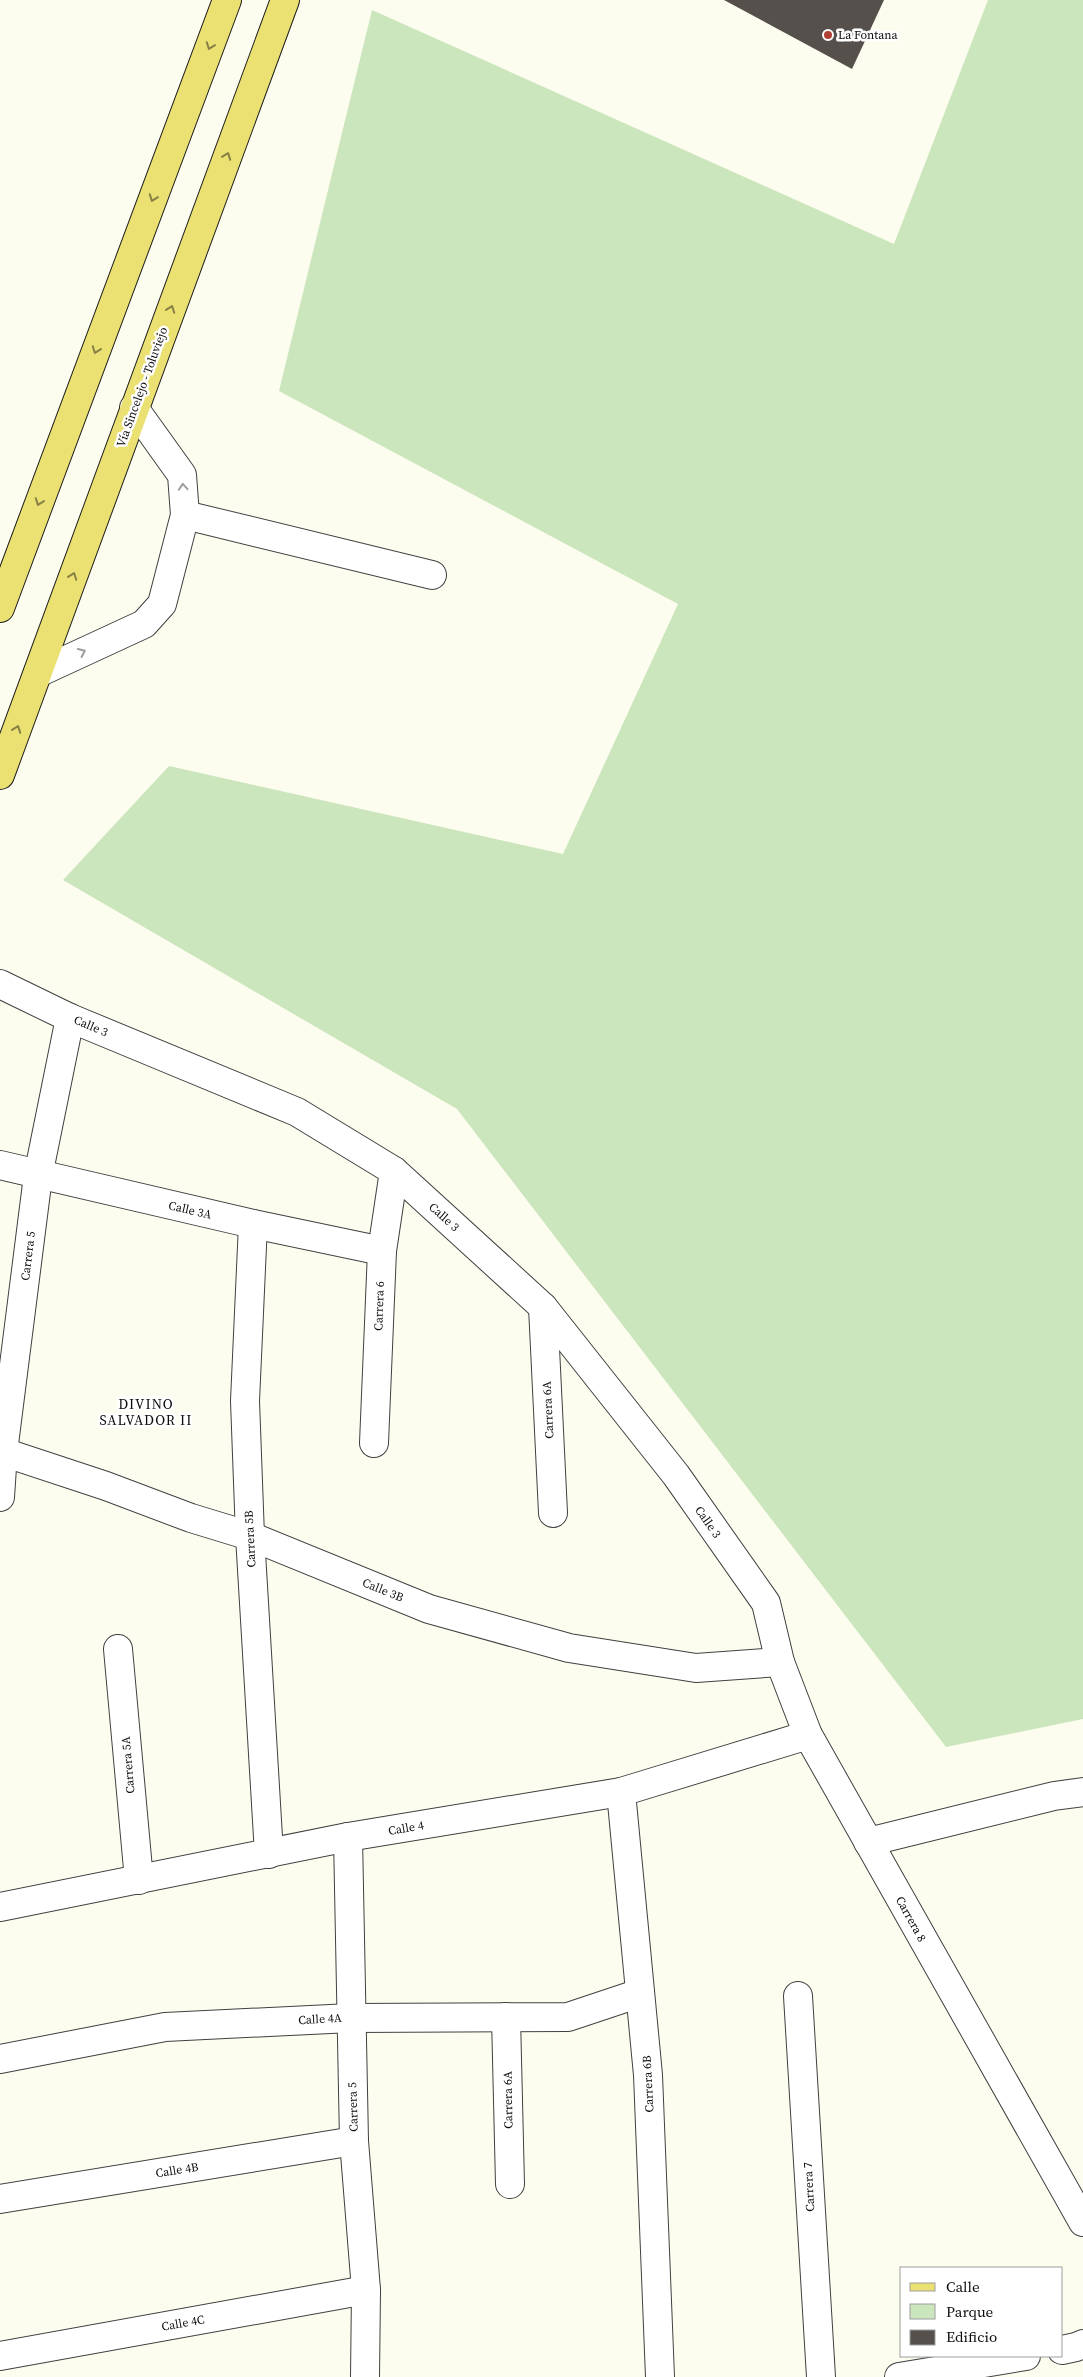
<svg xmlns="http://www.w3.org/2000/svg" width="1083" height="2377" viewBox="0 0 1083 2377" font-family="'Source Serif 4',serif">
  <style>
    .green { fill: #cbe5bc }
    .building { fill: #55504b }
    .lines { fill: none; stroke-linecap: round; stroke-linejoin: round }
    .minor-casing { stroke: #404040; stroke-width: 30 }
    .major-casing { stroke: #1e1e1e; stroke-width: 30 }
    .minor { stroke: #fff; stroke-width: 28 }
    .major { stroke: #ebe072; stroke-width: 28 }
    .oneway { stroke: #878145 }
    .oneway2 { stroke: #9e9e9e }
    .poi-dot { fill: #b04033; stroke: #fff; stroke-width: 2 }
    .labels { text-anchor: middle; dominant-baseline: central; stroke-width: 5; stroke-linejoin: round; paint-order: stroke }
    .poi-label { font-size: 12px; fill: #0d0d0d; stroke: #fff; text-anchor: start }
    .street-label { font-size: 12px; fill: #0d0d0d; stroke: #fff }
    .neighbourhood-label { font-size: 14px; letter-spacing: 1px; fill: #0d0d0d; stroke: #fff }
  </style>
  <rect width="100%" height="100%" fill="#fdfdef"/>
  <polygon class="green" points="988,0 1083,0 1083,1719 946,1747 457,1109 63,880 169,766 563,854 678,604 279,391 372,10 894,244"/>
  <polygon class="building" points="724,0 884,0 852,69"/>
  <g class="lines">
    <g class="minor-casing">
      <g id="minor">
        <polyline points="185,515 432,575"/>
        <polyline points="38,673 144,624 162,604 185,515 182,475 134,408"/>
        <polyline points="0,984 70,1018 297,1112 394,1171 543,1307 676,1475 766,1603 780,1662 808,1735 1083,2222"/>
        <polyline points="0,1165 253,1224 382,1251"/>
        <polyline points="253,1224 245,1401 250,1536 269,1854"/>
        <polyline points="543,1307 553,1513"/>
        <polyline points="374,1443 382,1251 394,1171"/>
        <polyline points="0,1451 106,1486 191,1518 250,1536 429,1609 569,1648 696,1668 780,1662"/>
        <polyline points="0,1497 3,1452 38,1176 70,1018"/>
        <polyline points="118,1649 139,1880"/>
        <polyline points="621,1792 648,2075 660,2377"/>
        <polyline points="348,1837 354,2141 366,2290 365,2377"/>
        <polyline points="868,1842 1054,1796 1083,1792"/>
        <polyline points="0,1907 348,1837 621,1792 808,1735"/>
        <polyline points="798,1996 821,2377"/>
        <polyline points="506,2017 510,2184"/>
        <polyline points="0,2059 165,2027 351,2018 568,2017 640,1993"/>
        <polyline points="0,2199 354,2141"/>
        <polyline points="1062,2350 1076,2347 1083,2344"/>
        <polyline points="0,2356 366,2290"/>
        <polyline points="899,2377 1026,2356"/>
      </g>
    </g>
    <g class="major-casing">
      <g id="major">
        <polyline points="0,608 227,0"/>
        <polyline points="0,775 285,0"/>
      </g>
    </g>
    <use href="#minor" class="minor"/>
    <use href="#major" class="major"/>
  </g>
  <defs><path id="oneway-chevron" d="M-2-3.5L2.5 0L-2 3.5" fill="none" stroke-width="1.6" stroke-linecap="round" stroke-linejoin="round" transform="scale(1.25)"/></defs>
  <g class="oneway">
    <use href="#oneway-chevron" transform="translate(210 46) rotate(110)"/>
    <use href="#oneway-chevron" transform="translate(227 156) rotate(-70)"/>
    <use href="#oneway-chevron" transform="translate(153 198) rotate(110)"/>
    <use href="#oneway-chevron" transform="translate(171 309) rotate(-70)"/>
    <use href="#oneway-chevron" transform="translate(96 350) rotate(110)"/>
    <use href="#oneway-chevron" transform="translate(39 502) rotate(110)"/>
    <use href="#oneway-chevron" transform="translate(73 576) rotate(-70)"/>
    <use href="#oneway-chevron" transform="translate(17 729) rotate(-70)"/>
  </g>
  <g class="oneway2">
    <use href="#oneway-chevron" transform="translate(183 487) rotate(-94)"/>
    <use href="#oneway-chevron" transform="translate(82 652) rotate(-25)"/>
  </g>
  <circle class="poi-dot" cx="828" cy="35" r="5"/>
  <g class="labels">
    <g class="poi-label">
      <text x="838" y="35">La Fontana</text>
    </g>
    <g class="street-label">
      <text transform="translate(142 387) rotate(-70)">Vía Sincelejo - Toluviejo</text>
      <text transform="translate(91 1026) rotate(23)">Calle 3</text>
      <text transform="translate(190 1210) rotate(13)">Calle 3A</text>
      <text transform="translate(444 1217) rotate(42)">Calle 3</text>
      <text transform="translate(28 1256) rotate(-83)">Carrera 5</text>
      <text transform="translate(379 1306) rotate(-88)">Carrera 6</text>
      <text transform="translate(548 1410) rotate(-93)">Carrera 6A</text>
      <text transform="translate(708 1522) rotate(55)">Calle 3</text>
      <text transform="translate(250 1539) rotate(-93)">Carrera 5B</text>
      <text transform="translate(383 1590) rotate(22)">Calle 3B</text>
      <text transform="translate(128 1765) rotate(-95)">Carrera 5A</text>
      <text transform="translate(406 1828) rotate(-10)">Calle 4</text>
      <text transform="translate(911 1919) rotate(61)">Carrera 8</text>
      <text transform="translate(320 2019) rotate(-3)">Calle 4A</text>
      <text transform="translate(648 2084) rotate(-93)">Carrera 6B</text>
      <text transform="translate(508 2100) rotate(-91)">Carrera 6A</text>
      <text transform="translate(353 2107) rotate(-92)">Carrera 5</text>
      <text transform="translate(177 2170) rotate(-9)">Calle 4B</text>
      <text transform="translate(809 2187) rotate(-93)">Carrera 7</text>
      <text transform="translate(183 2323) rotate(-10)">Calle 4C</text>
    </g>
    <g class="neighbourhood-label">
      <text x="146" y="1404">DIVINO<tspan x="146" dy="16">SALVADOR II</tspan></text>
    </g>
  </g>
  <rect x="900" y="2267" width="162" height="90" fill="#ffffff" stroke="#9e9e9e"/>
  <rect x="910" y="2283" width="25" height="8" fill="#ebe072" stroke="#9e9e9e"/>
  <text x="946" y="2292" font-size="15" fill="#0d0d0d">Calle</text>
  <rect x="910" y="2304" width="25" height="15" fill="#cbe5bc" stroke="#9e9e9e"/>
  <text x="946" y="2317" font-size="15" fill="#0d0d0d">Parque</text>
  <rect x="910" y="2330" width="25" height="15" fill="#55504b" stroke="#9e9e9e"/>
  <text x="946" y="2342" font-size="15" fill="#0d0d0d">Edificio</text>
</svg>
